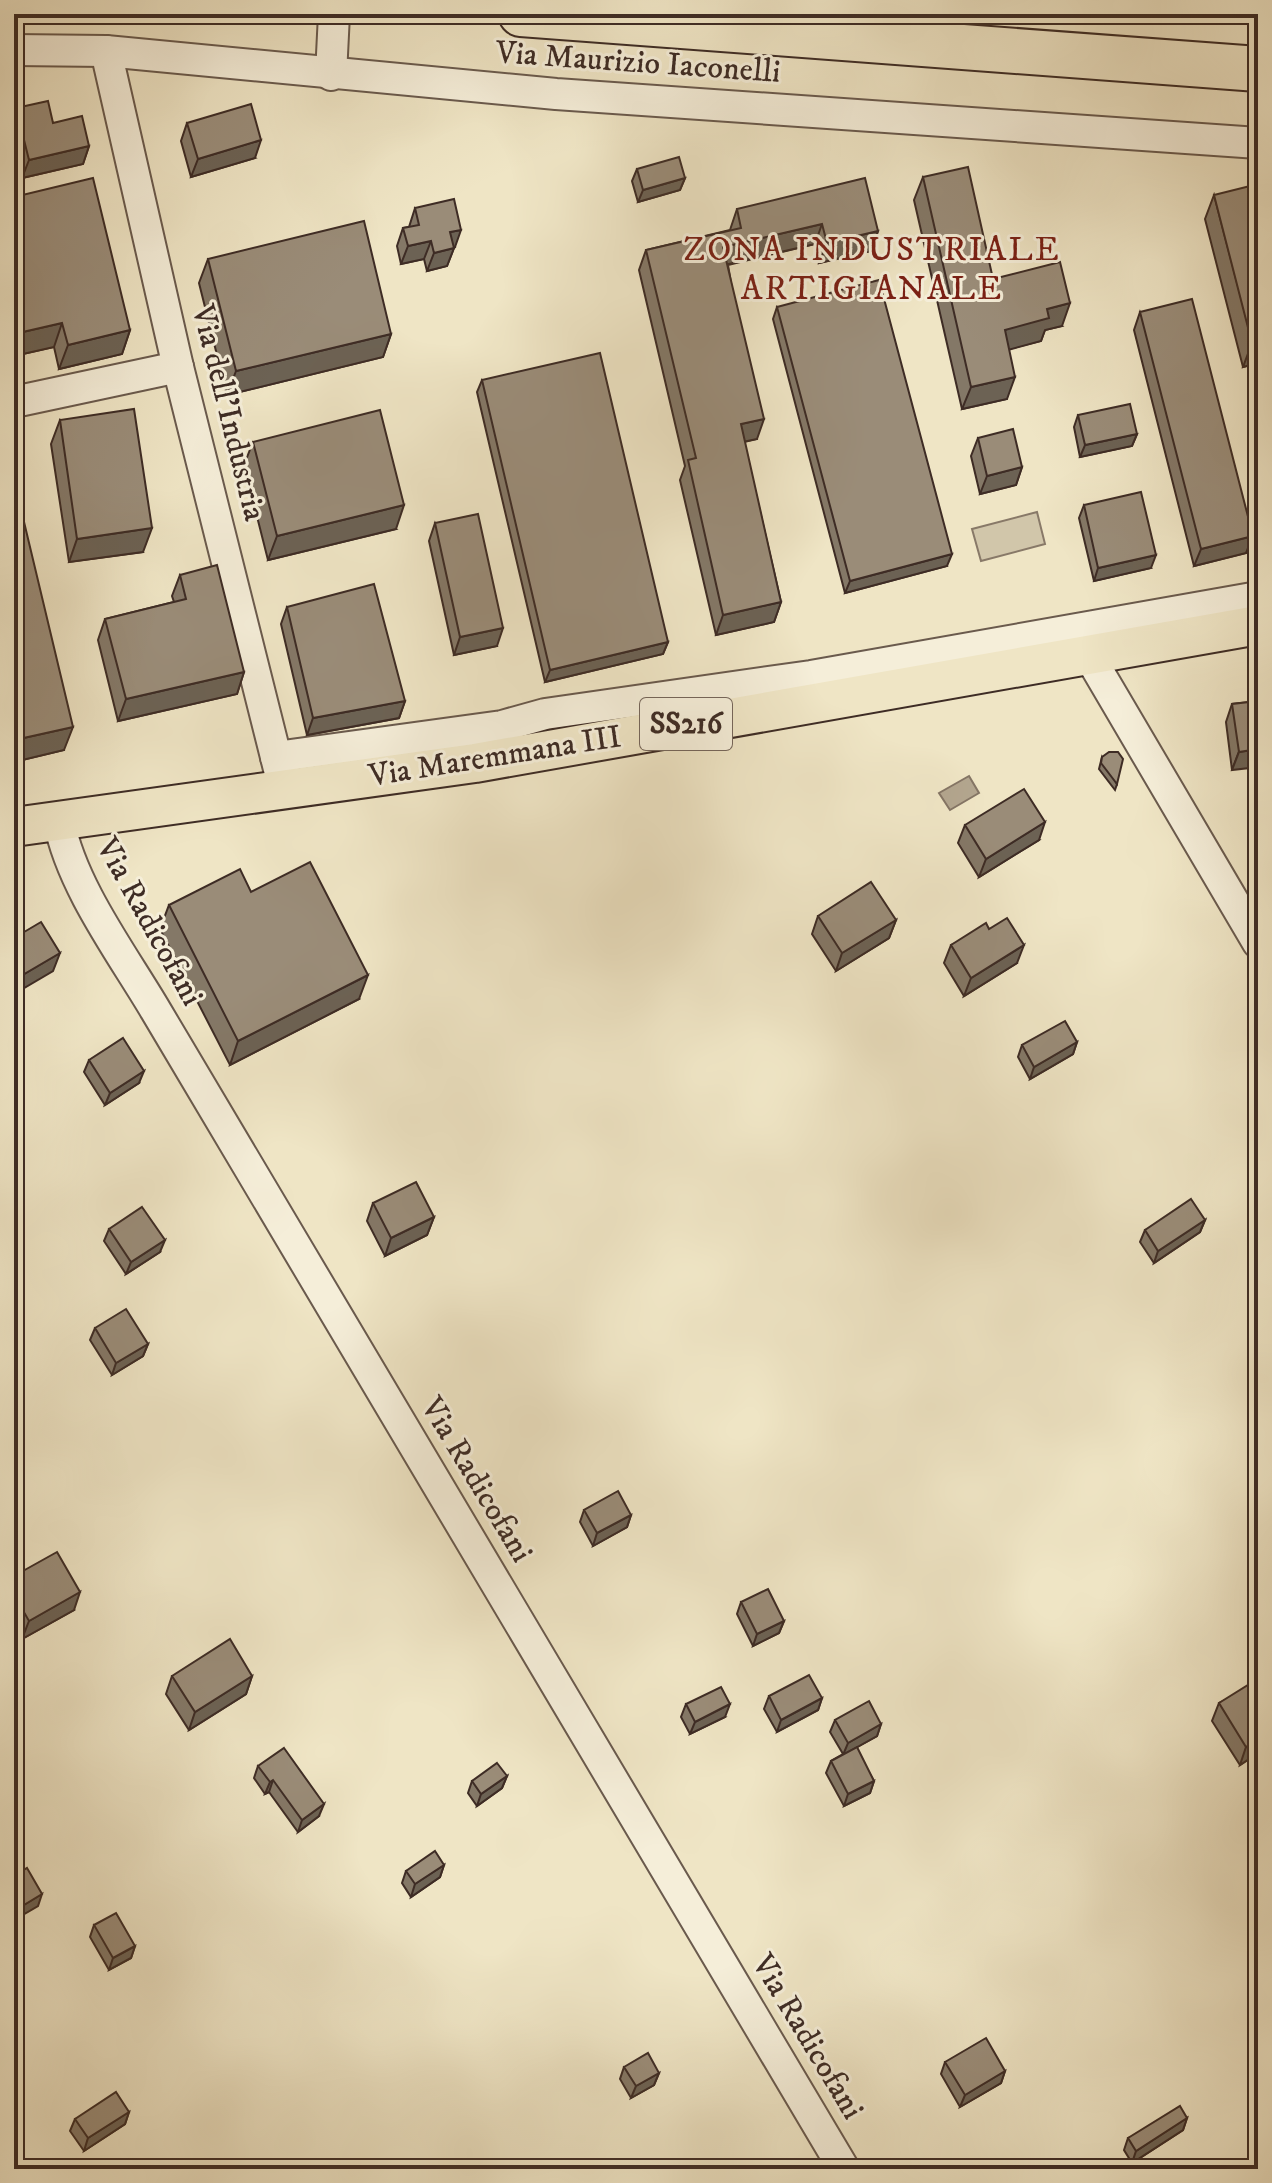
<svg xmlns="http://www.w3.org/2000/svg" width="1272" height="2183" viewBox="0 0 1272 2183" font-family="'IM FELL DW Pica',serif">
  <style>
    .green { fill: #d1c6aa; stroke: #887968; stroke-width: 2 }
    .water { fill: #b3a68f; stroke: #847565; stroke-width: 2 }
    .lines { fill: none; stroke-linecap: round; stroke-linejoin: round }
    .minor-casing { stroke: #6a5a4d; stroke-width: 34 }
    .major-casing { stroke: #3e2c25; stroke-width: 42 }
    .highway-casing { stroke: #3e2c25; stroke-width: 48 }
    .minor { stroke: #f5eed9; stroke-width: 30 }
    .major { stroke: #efe5c5; stroke-width: 38 }
    .highway { stroke: #efe5c5; stroke-width: 44 }
    .wall { fill: #847867; stroke: #3e2c25; stroke-width: 2 }
    .shaded-wall { fill: #6c6254; stroke: #3e2c25; stroke-width: 2 }
    .building { fill: #9a8c78; stroke: #3e2c25; stroke-width: 2 }
    .labels { text-anchor: middle; dominant-baseline: central; stroke-width: 6; stroke-linejoin: round; paint-order: stroke }
    .shield { fill: #f5eed9; stroke: #75665b; stroke-width: 2 }
    .shield-label { font-size: 30px; font-weight: bold; fill: #3e2c25 }
    .street-label { font-size: 32px; fill: #3e2c25; stroke: #f5eed9 }
    .neighbourhood-label { font-size: 34px; letter-spacing: 2px; fill: #7a1f14; stroke: #f5eed9 }
  </style>
  <rect width="100%" height="100%" fill="#efe5c5"/>
  <filter id="stains"><feTurbulence type="fractalNoise" baseFrequency=".0025" numOctaves="4"/><feColorMatrix values="0 0 0 0 .2 0 0 0 0 .09 0 0 0 0 .02 0 0 0 .5 -.17"/></filter>
  <radialGradient id="worn" r=".72"><stop offset=".6" stop-color="#630" stop-opacity="0"/><stop offset="1" stop-color="#630" stop-opacity=".3"/></radialGradient>
  <polygon class="green" points="1037,512 1045,544 981,561 972,529"/>
  <polygon class="water" points="969,776 979,793 950,810 939,793"/>
  <g class="lines">
    <g class="minor-casing">
      <g id="minor">
        <polyline points="14,50 106,51 556,94 1258,143"/>
        <polyline points="106,51 178,367 281,777"/>
        <polyline points="331,75 334,14"/>
        <polyline points="14,402 178,367"/>
        <polyline points="1088,654 1258,943"/>
        <polyline points="276,757 502,726 545,714 811,676 1258,597"/>
        <path d="M59 821C71 886 123 955 156 1011L844 2169"/>
      </g>
    </g>
    <g class="major-casing">
      <polyline id="major" points="14,827 475,763 1258,625"/>
    </g>
    <g class="highway-casing">
      <polyline id="highway" points="521,14 1258,69"/>
    </g>
    <use href="#minor" class="minor"/>
    <use href="#major" class="major"/>
    <use href="#highway" class="highway"/>
  </g>
  <g class="wall">
    <polygon points="16,108 89,146 83,164 22,178 14,144 14,115"/>
    <polygon points="187,123 255,158 191,177 181,141"/>
    <polygon points="637,169 685,178 680,190 638,202 632,181"/>
    <polygon points="923,177 993,279 1062,326 1045,330 1041,341 1009,349 1007,399 962,409 914,200"/>
    <polygon points="1214,195 1258,363 1243,367 1205,219"/>
    <polygon points="14,197 130,330 122,354 59,369 54,347 14,356"/>
    <polygon points="415,208 455,247 454,248 447,266 427,271 424,259 401,264 397,246 403,228 409,227"/>
    <polygon points="737,209 878,231 871,251 819,263 815,244 728,265 757,439 744,442 781,602 774,622 716,635 680,480 685,466 639,270 646,250 730,230"/>
    <polygon points="208,259 391,334 383,357 227,395 199,283"/>
    <polygon points="777,307 947,566 845,593 773,319"/>
    <polygon points="1140,312 1246,553 1194,566 1134,330"/>
    <polygon points="482,380 668,642 663,654 545,682 477,392"/>
    <polygon points="1258,404 1258,446 1252,417 1256,405"/>
    <polygon points="1078,415 1137,434 1132,446 1080,457 1074,427"/>
    <polygon points="60,420 143,552 69,562 51,444"/>
    <polygon points="978,438 1022,467 1016,485 980,494 971,456"/>
    <polygon points="253,442 396,529 268,560 244,465"/>
    <polygon points="14,480 64,750 14,762"/>
    <polygon points="1084,505 1151,568 1094,581 1079,518"/>
    <polygon points="435,523 497,646 454,655 429,541"/>
    <polygon points="180,575 244,672 237,694 118,721 98,640 105,619 174,602 172,596"/>
    <polygon points="287,607 405,701 399,718 307,735 281,624"/>
    <polygon points="1258,701 1232,770 1226,722 1232,704"/>
    <polygon points="1102,757 1117,784 1115,790 1099,769"/>
    <polygon points="965,825 1039,840 979,877 958,843"/>
    <polygon points="169,905 359,999 230,1065 160,929"/>
    <polygon points="818,916 896,920 889,938 836,971 812,934"/>
    <polygon points="989,929 1017,963 964,996 944,963 951,945"/>
    <polygon points="1077,1042 1073,1054 1030,1079 1018,1057 1022,1045"/>
    <polygon points="89,1060 139,1083 105,1105 84,1072"/>
    <polygon points="373,1203 434,1217 427,1235 385,1256 367,1221"/>
    <polygon points="1205,1220 1200,1232 1154,1263 1140,1242 1145,1230"/>
    <polygon points="109,1229 160,1252 126,1274 104,1241"/>
    <polygon points="95,1328 148,1344 143,1356 112,1375 90,1340"/>
    <polygon points="584,1510 631,1515 627,1527 593,1546 580,1522"/>
    <polygon points="14,1576 74,1610 22,1639 14,1625"/>
    <polygon points="741,1602 784,1621 779,1633 753,1646 737,1614"/>
    <polygon points="172,1676 252,1676 246,1694 189,1730 166,1694"/>
    <polygon points="1258,1684 1258,1753 1240,1765 1212,1721 1219,1703"/>
    <polygon points="769,1696 822,1698 818,1710 777,1732 764,1709"/>
    <polygon points="686,1704 725,1717 690,1734 681,1717"/>
    <polygon points="835,1720 881,1724 877,1736 855,1748 874,1781 870,1793 844,1806 826,1773 831,1761 843,1754 830,1732"/>
    <polygon points="258,1766 319,1816 298,1832 269,1792 265,1794 254,1778"/>
    <polygon points="507,1776 502,1788 477,1806 468,1793 472,1781"/>
    <polygon points="444,1865 440,1877 411,1897 402,1883 406,1871"/>
    <polygon points="94,1925 135,1946 131,1958 109,1970 90,1937"/>
    <polygon points="945,2062 1005,2071 1001,2083 960,2107 941,2074"/>
    <polygon points="624,2067 659,2073 654,2085 631,2098 620,2079"/>
    <polygon points="129,2112 125,2124 84,2151 70,2131 75,2119"/>
    <polygon points="1187,2118 1183,2130 1132,2163 1124,2150 1128,2138"/>
  </g>
  <g class="shaded-wall">
    <polygon points="261,140 255,158 191,177 198,159"/>
    <polygon points="89,146 83,164 22,178 29,160"/>
    <polygon points="685,178 680,190 638,202 643,190"/>
    <polygon points="822,224 815,244 716,267 723,247"/>
    <polygon points="461,230 455,247 444,250 450,232"/>
    <polygon points="878,231 871,251 819,263 827,243"/>
    <polygon points="431,241 424,259 401,264 408,246"/>
    <polygon points="454,248 447,266 427,271 434,253"/>
    <polygon points="1070,303 1062,326 1045,330 1041,341 997,353 1005,330 1047,309"/>
    <polygon points="62,323 54,347 14,356 14,334"/>
    <polygon points="130,330 122,354 59,369 68,345"/>
    <polygon points="391,334 383,357 227,395 236,371"/>
    <polygon points="1258,342 1258,363 1243,367 1252,343"/>
    <polygon points="1015,377 1007,399 962,409 971,387"/>
    <polygon points="764,419 757,439 733,444 741,424"/>
    <polygon points="1137,434 1132,446 1080,457 1085,445"/>
    <polygon points="1022,467 1016,485 980,494 987,476"/>
    <polygon points="404,505 396,529 268,560 277,536"/>
    <polygon points="152,528 143,552 69,562 77,539"/>
    <polygon points="1253,536 1246,553 1194,566 1201,549"/>
    <polygon points="952,554 947,566 845,593 850,581"/>
    <polygon points="1156,555 1151,568 1094,581 1098,568"/>
    <polygon points="781,602 774,622 716,635 723,615"/>
    <polygon points="503,628 497,646 454,655 460,637"/>
    <polygon points="668,642 663,654 545,682 550,670"/>
    <polygon points="244,672 237,694 118,721 126,699"/>
    <polygon points="405,701 399,718 307,735 313,718"/>
    <polygon points="73,727 64,750 14,762 14,753 19,739"/>
    <polygon points="1258,749 1258,767 1232,770 1239,752"/>
    <polygon points="1045,822 1039,840 979,877 986,859"/>
    <polygon points="896,920 889,938 836,971 842,953"/>
    <polygon points="1024,945 1017,963 964,996 971,978"/>
    <polygon points="60,953 53,971 14,994 14,980"/>
    <polygon points="368,975 359,999 230,1065 238,1041"/>
    <polygon points="1077,1042 1073,1054 1030,1079 1034,1067"/>
    <polygon points="144,1071 139,1083 105,1105 110,1093"/>
    <polygon points="434,1217 427,1235 385,1256 391,1238"/>
    <polygon points="1205,1220 1200,1232 1154,1263 1158,1251"/>
    <polygon points="165,1240 160,1252 126,1274 131,1262"/>
    <polygon points="148,1344 143,1356 112,1375 116,1363"/>
    <polygon points="631,1515 627,1527 593,1546 597,1533"/>
    <polygon points="80,1592 74,1610 22,1639 29,1621"/>
    <polygon points="784,1621 779,1633 753,1646 757,1634"/>
    <polygon points="252,1676 246,1694 189,1730 195,1712"/>
    <polygon points="822,1698 818,1710 777,1732 781,1720"/>
    <polygon points="730,1704 725,1717 690,1734 695,1722"/>
    <polygon points="881,1724 877,1736 843,1755 848,1743"/>
    <polygon points="1258,1739 1258,1753 1240,1765 1246,1747"/>
    <polygon points="507,1776 502,1788 477,1806 481,1794"/>
    <polygon points="273,1780 269,1792 265,1794 270,1782"/>
    <polygon points="874,1781 870,1793 844,1806 848,1794"/>
    <polygon points="324,1804 319,1816 298,1832 302,1820"/>
    <polygon points="444,1865 440,1877 411,1897 415,1884"/>
    <polygon points="42,1894 38,1906 14,1920 14,1911"/>
    <polygon points="135,1946 131,1958 109,1970 113,1958"/>
    <polygon points="1005,2071 1001,2083 960,2107 965,2095"/>
    <polygon points="659,2073 654,2085 631,2098 636,2086"/>
    <polygon points="129,2112 125,2124 84,2151 88,2138"/>
    <polygon points="1187,2118 1183,2130 1132,2163 1136,2151"/>
  </g>
  <g class="building">
    <polygon points="48,101 53,123 82,116 89,146 29,160 16,108"/>
    <polygon points="251,104 261,140 198,159 187,123"/>
    <polygon points="679,157 685,178 643,190 637,169"/>
    <polygon points="968,167 993,279 1060,262 1070,303 1047,309 1049,318 1005,330 1015,377 971,387 923,177"/>
    <polygon points="93,178 130,330 68,345 62,323 14,334 14,197"/>
    <polygon points="865,178 878,231 827,243 822,224 723,247 764,419 741,424 781,602 723,615 688,460 696,458 646,250 741,228 737,209"/>
    <polygon points="1258,184 1258,342 1252,343 1214,195"/>
    <polygon points="454,199 461,230 450,232 454,248 434,253 431,241 408,246 403,228 419,225 415,208"/>
    <polygon points="364,221 391,334 236,371 208,259"/>
    <polygon points="879,280 952,554 850,581 777,307"/>
    <polygon points="1192,299 1253,536 1201,549 1140,312"/>
    <polygon points="600,353 668,642 550,670 482,380"/>
    <polygon points="1130,404 1137,434 1085,445 1078,415"/>
    <polygon points="134,409 152,528 77,539 60,420"/>
    <polygon points="380,410 404,505 277,536 253,442"/>
    <polygon points="1013,429 1022,467 987,476 978,438"/>
    <polygon points="14,480 73,727 19,739 14,718"/>
    <polygon points="1141,492 1156,555 1098,568 1084,505"/>
    <polygon points="478,514 503,628 460,637 435,523"/>
    <polygon points="217,565 244,672 126,699 105,619 186,599 180,575"/>
    <polygon points="374,584 405,701 313,718 287,607"/>
    <polygon points="1258,701 1258,749 1239,752 1232,704"/>
    <polygon points="1109,752 1118,752 1123,759 1117,784 1101,763 1102,757"/>
    <polygon points="1024,789 1045,822 986,859 965,825"/>
    <polygon points="310,862 368,975 238,1041 169,905 240,869 251,892"/>
    <polygon points="871,882 896,920 842,953 818,916"/>
    <polygon points="1007,918 1024,945 971,978 951,945 986,923 989,929"/>
    <polygon points="41,922 60,953 14,980 14,938"/>
    <polygon points="1065,1021 1077,1042 1034,1067 1022,1045"/>
    <polygon points="123,1038 144,1071 110,1093 89,1060"/>
    <polygon points="416,1182 434,1217 391,1238 373,1203"/>
    <polygon points="1191,1199 1205,1220 1158,1251 1145,1230"/>
    <polygon points="142,1207 165,1240 131,1262 109,1229"/>
    <polygon points="126,1309 148,1344 116,1363 95,1328"/>
    <polygon points="618,1491 631,1515 597,1533 584,1510"/>
    <polygon points="57,1552 80,1592 29,1621 14,1595 14,1576"/>
    <polygon points="768,1589 784,1621 757,1634 741,1602"/>
    <polygon points="230,1639 252,1676 195,1712 172,1676"/>
    <polygon points="809,1675 822,1698 781,1720 769,1696"/>
    <polygon points="1256,1680 1258,1684 1258,1739 1246,1747 1219,1703"/>
    <polygon points="721,1687 730,1704 695,1722 686,1704"/>
    <polygon points="869,1701 881,1724 848,1743 835,1720"/>
    <polygon points="857,1747 874,1781 848,1794 831,1761"/>
    <polygon points="284,1748 324,1804 302,1820 273,1780 270,1782 258,1766"/>
    <polygon points="497,1763 507,1776 481,1794 472,1781"/>
    <polygon points="435,1851 444,1865 415,1884 406,1871"/>
    <polygon points="27,1868 42,1894 14,1911 14,1876"/>
    <polygon points="116,1913 135,1946 113,1958 94,1925"/>
    <polygon points="986,2038 1005,2071 965,2095 945,2062"/>
    <polygon points="648,2053 659,2073 636,2086 624,2067"/>
    <polygon points="116,2092 129,2112 88,2138 75,2119"/>
    <polygon points="1180,2106 1187,2118 1136,2151 1128,2138"/>
  </g>
  <g class="labels">
    <rect class="shield" x="640" y="698" width="92" height="52" rx="6"/>
    <g class="shield-label">
      <text x="686" y="724">SS216</text>
    </g>
    <g class="street-label">
      <text transform="translate(638 63) rotate(4)">Via Maurizio Iaconelli</text>
      <text transform="translate(228 413) rotate(76)">Via dell'Industria</text>
      <text transform="translate(495 757) rotate(-9)">Via Maremmana III</text>
      <text transform="translate(149 922) rotate(61)">Via Radicofani</text>
      <text transform="translate(476 1480) rotate(59)">Via Radicofani</text>
      <text transform="translate(807 2037) rotate(59)">Via Radicofani</text>
    </g>
    <g class="neighbourhood-label">
      <text x="872" y="250">ZONA INDUSTRIALE<tspan x="872" dy="39">ARTIGIANALE</tspan></text>
    </g>
  </g>
  <rect width="1272" height="2183" fill="none" stroke="#efe5c5" stroke-width="48"/>
  <rect x="16" y="16" width="1240" height="2151" fill="none" stroke="#3e2c25" stroke-width="4"/>
  <rect x="24" y="24" width="1224" height="2135" fill="none" stroke="#3e2c25" stroke-width="2"/>
  <rect width="100%" height="100%" filter="url(#stains)"/>
  <rect width="100%" height="100%" fill="url(#worn)"/>
</svg>
